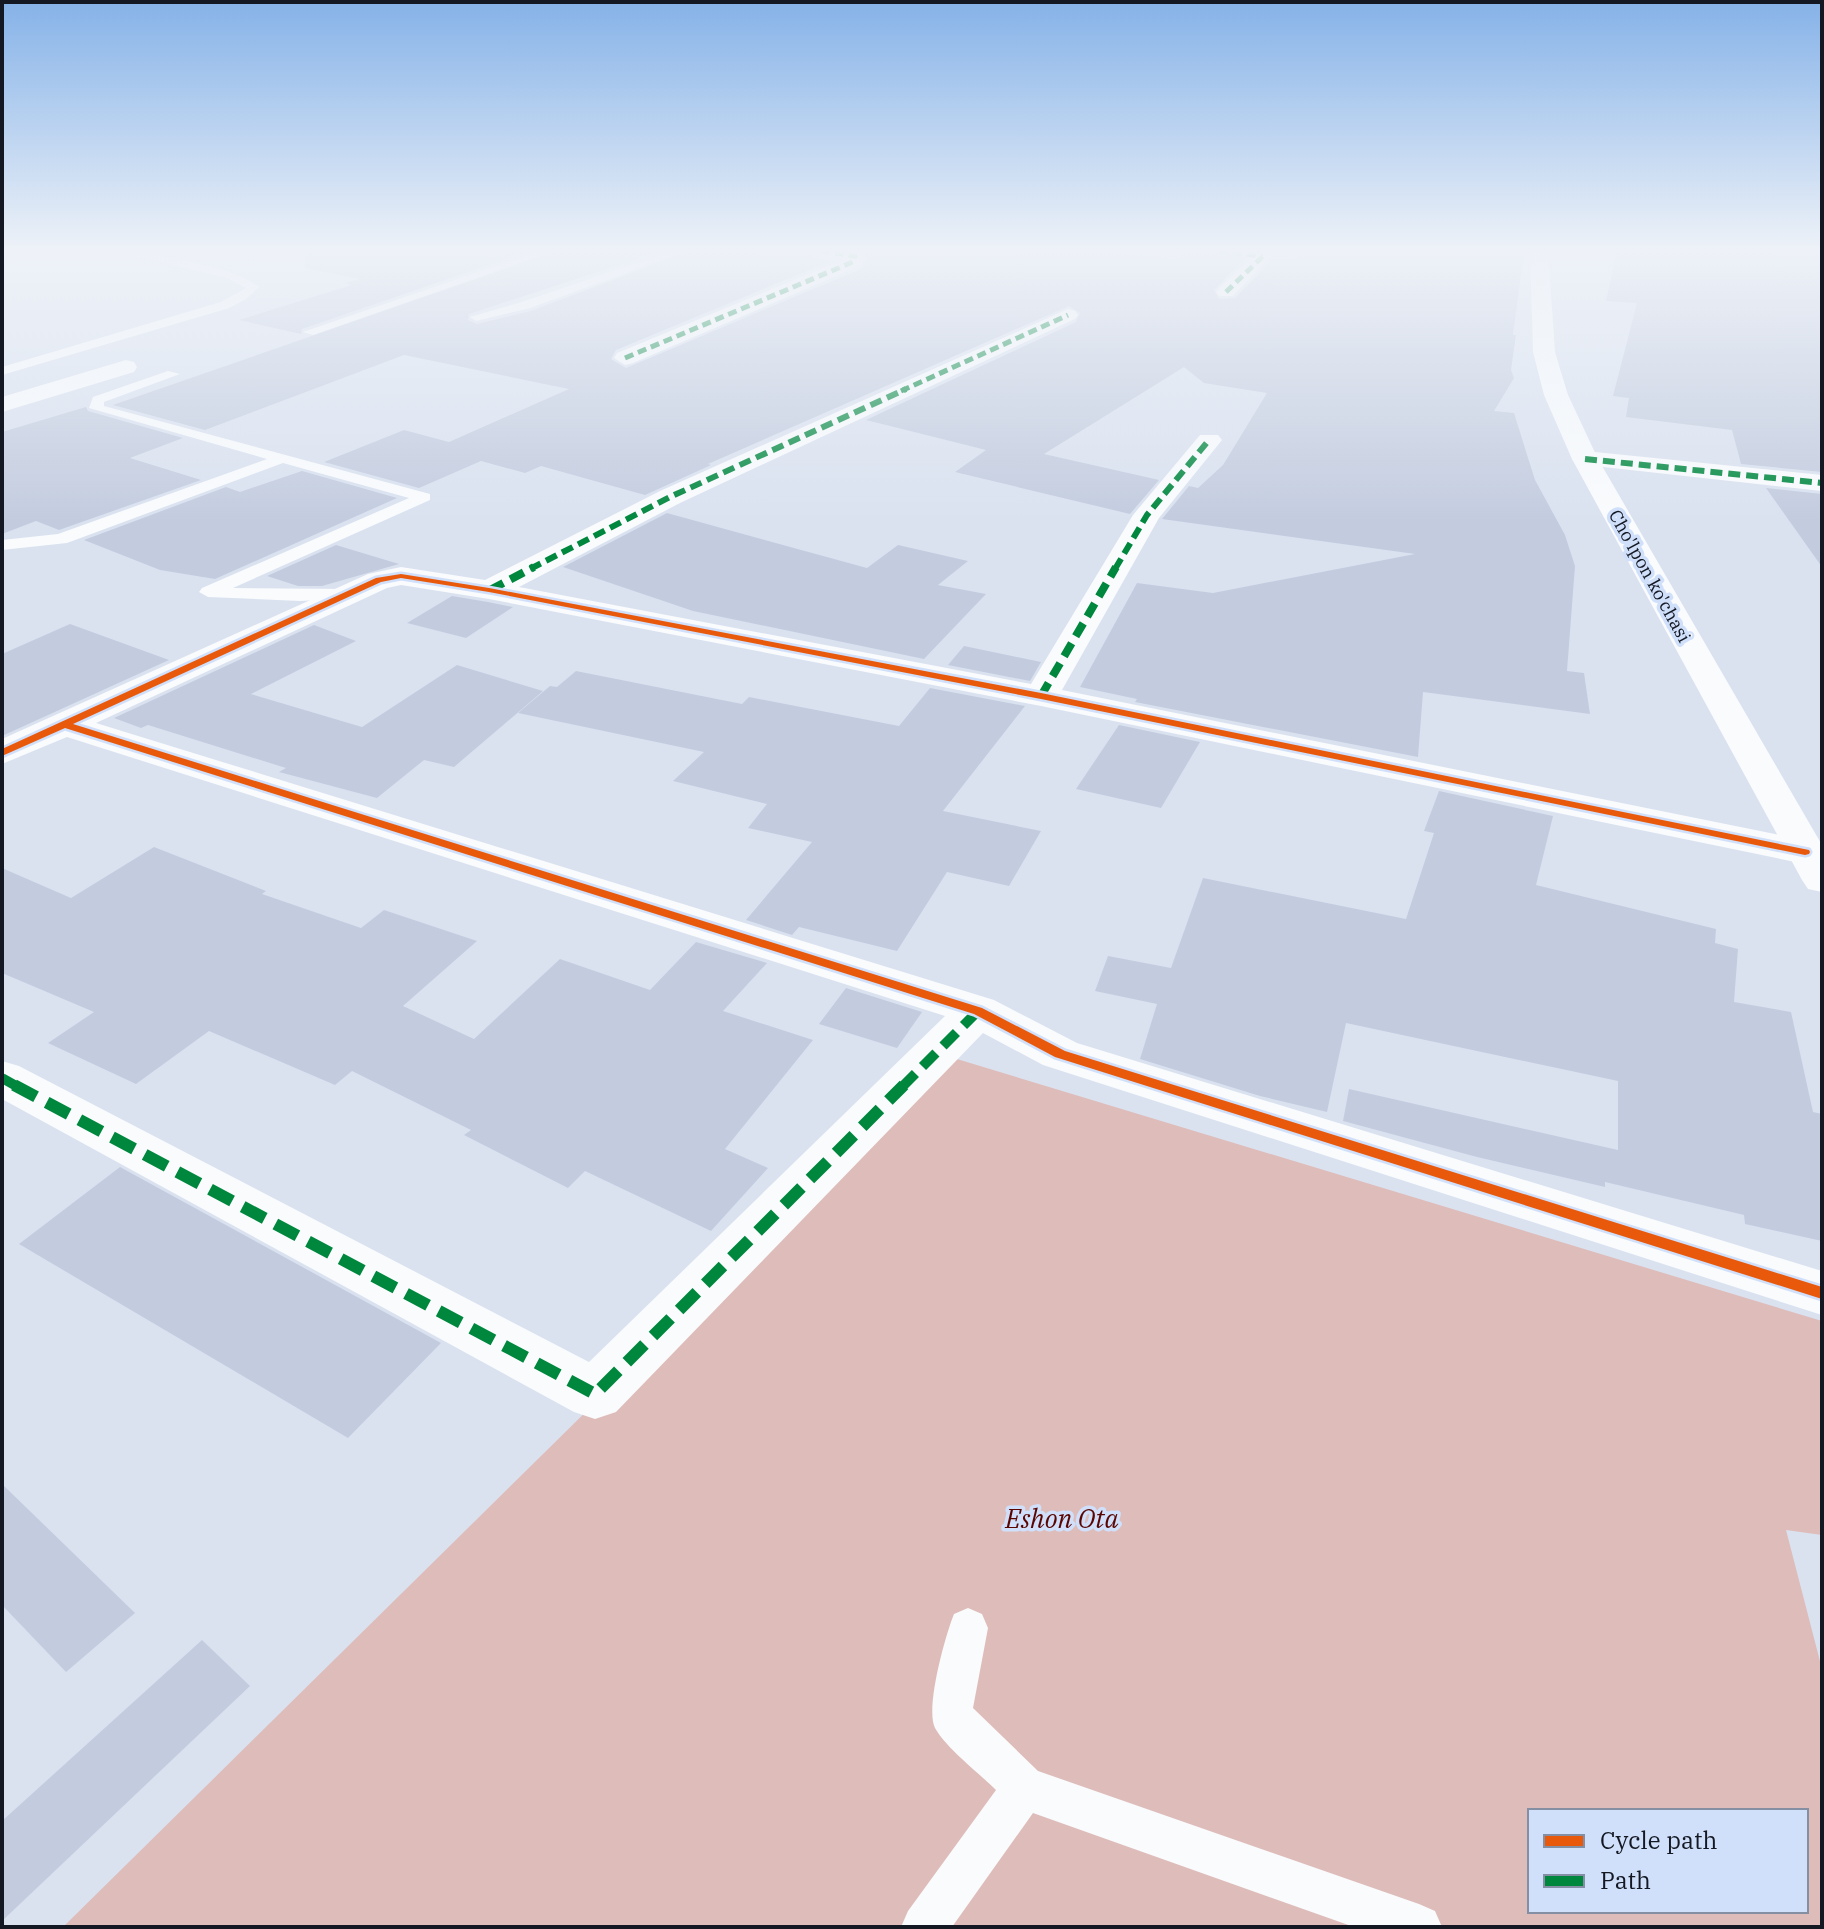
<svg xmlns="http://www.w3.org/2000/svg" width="1824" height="1929" viewBox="0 0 1824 1929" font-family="'IBM Plex Serif',serif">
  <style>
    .green { fill: #debcba; fill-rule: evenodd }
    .building { fill: #c3ccdf }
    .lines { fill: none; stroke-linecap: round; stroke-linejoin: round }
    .lane { fill: #f9fbfd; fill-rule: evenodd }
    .street { fill: #f9fbfd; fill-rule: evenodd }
    .secondary { fill: #f9fbfd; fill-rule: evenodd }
    .quiet-far4 { stroke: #00873e; stroke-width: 5; stroke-dasharray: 9 5; stroke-linecap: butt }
    .quiet-far3 { stroke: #00873e; stroke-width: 6; stroke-dasharray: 12 6; stroke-linecap: butt }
    .quiet-far2 { stroke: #00873e; stroke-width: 8; stroke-dasharray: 15 8; stroke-linecap: butt }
    .quiet-far1 { stroke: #00873e; stroke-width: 10; stroke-dasharray: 19 10; stroke-linecap: butt }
    .quiet { stroke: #00873e; stroke-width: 12; stroke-dasharray: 25 12; stroke-linecap: butt }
    .cycleway-casing { stroke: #d0dffa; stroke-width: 5 }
    .cycleway { fill: #e8590c; fill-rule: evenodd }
    .labels { text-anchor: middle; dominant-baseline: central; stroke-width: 7; stroke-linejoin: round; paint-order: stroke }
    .far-street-label { font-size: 18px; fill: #131822; stroke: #d0dffa }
    .near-park-label { font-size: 26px; font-style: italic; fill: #5a0500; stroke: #d0dffa }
  </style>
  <rect width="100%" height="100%" fill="#dae2f0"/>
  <path class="green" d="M947 1056 1822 1321V1535L1786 1530 1822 1669V1927H63ZM1530 1811H1806V1911H1530Z"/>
  <g class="building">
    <polygon points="306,251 530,251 302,329 301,334 239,320 352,285 345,283 360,279 305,268"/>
    <polygon points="557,251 662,251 469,314 468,320 477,324 531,311 689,251 809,251 814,258 831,261 616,350 611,359 626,368 863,268 867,260 865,251 1109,251 1176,259 1186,251 1248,255 1214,290 1219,299 1235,298 1274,258 1297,260 1297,251 1524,251 1513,335 1516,335 1511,370 1514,378 1494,411 1514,413 1535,480 1565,535 1575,566 1567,671 1584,673 1590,714 1423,692 1418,757 1135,702 1137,699 1080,687 1137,583 1213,593 1415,554 1162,519 1189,486 1198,488 1223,465 1267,393 1204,383 1184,367 1044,454 1159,480 1130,514 955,472 986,450 866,420 1076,322 1080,313 1069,306 708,464 711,465 645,495 541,466 525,473 481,461 419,488 324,462 404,430 449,442 569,389 404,355 205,430 113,405"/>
    <polygon points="1617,251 1822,252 1822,472 1741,464 1732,430 1626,417 1629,398 1613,396 1637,303 1606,301"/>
    <polygon points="86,407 88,411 183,438 130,458 201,480 59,530 36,521 2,534 2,432"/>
    <polygon points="302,471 397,498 215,579 160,570 84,540 226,487 240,492"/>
    <polygon points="1766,488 1822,494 1822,567"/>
    <polygon points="667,513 867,568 898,545 968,561 938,585 986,594 924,659 693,611 563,567"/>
    <polygon points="336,545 399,564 322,586 298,586 267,576"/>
    <polygon points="452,596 488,602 513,607 466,638 407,623"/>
    <polygon points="70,624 169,660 2,736 2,654"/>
    <polygon points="314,625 356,641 251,694 362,727 457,665 543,691 454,767 424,760 377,798 279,772 286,768 148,725 141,728 114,718"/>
    <polygon points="964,646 1041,662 1030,681 948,665"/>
    <polygon points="576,671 742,704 749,697 899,726 930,688 1025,706 943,811 1041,831 1009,886 947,872 897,951 799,927 792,935 746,920 812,842 748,828 767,804 673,781 704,752 518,713 550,686 557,687"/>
    <polygon points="1119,725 1200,742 1161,808 1076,789"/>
    <polygon points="1439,791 1553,816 1536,885 1716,929 1715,943 1738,949 1734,1002 1791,1012 1813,1112 1822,1114 1822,1241 1745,1224 1744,1215 1605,1182 1605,1187 1477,1157 1343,1121 1349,1089 1618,1150 1618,1081 1346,1023 1327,1112 1260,1096 1140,1059 1157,1004 1095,991 1108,956 1171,968 1203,878 1406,919 1434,833 1424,831"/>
    <polygon points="154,847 266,891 262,894 361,928 384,910 477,941 403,1006 474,1039 560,959 650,990 696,942 767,963 723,1011 813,1040 725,1149 768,1168 711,1231 585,1171 568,1188 464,1135 471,1130 352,1071 335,1085 209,1031 136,1084 48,1043 94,1012 2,973 2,868 71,898"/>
    <polygon points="846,988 922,1012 897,1048 819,1024"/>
    <polygon points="120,1167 441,1343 348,1438 19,1244"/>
    <polygon points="2,1484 135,1613 66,1672 2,1605"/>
    <polygon points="202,1640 250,1686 2,1921 2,1821"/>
  </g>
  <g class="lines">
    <g class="lane">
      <path d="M113 251C146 251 234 266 259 287L246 299 229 308 2 375V367L221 302 246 288 227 278Z"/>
      <polygon points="539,251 554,251 313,335 303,332"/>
      <polygon points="671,251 686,251 530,308 476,321 470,317 522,302"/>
      <polygon points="168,371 180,374 104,402 104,406 430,494 430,500 233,588 348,589 354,590 357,594 354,598 300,601 208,597 199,592 202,588 409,498 283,463 67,543 2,550 2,540 58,534 267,459 89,408 93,397"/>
      <path d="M968 1608 982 1614 988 1628 973 1708 1038 1771 1419 1904 1435 1911 1442 1927H1354L1033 1813 952 1927H901L908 1911 996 1790C979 1773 946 1748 935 1728 925 1709 945 1636 954 1614Z"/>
    </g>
    <g class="street">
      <polygon points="812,251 856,251 862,252 864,261 862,265 633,363 625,365 614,358 617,353 842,260 815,255"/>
      <polygon points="1249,251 1268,251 1272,256 1233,296 1219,296 1216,292 1219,288 1253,256"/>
      <polygon points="1068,309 1075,311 1078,315 1075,319 680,503 519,587 1031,684 1133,515 1200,435 1218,435 1222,440 1159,518 1062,690 1805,840 1819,844 1822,848 1819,860 1805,864 1041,706 489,599 401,585 387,588 96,723 994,1000 1077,1043 1822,1271 1822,1315 1043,1065 983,1033 616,1412 595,1419 574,1412 2,1099 2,1061 19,1066 589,1362 945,1016 67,737 2,764 2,739 368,574 401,567 485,580 660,491"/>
      <polygon points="126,360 134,362 137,367 134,372 2,412 2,397"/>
      <polygon points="1585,451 1822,475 1822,491 1576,464 1572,459 1576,454"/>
    </g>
    <polygon class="secondary" points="1530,251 1548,251 1555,352 1568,395 1598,459 1822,845 1822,892 1808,889 1802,880 1572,459 1544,395 1533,352"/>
    <g class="quiet-far4">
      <polyline points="1219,251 1263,256"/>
      <polyline points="1226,292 1263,256 1258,251"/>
      <polyline points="625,358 855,261 855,256 821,251"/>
      <polyline points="901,391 1068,315"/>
    </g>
    <g class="quiet-far3">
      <polyline points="1585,459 1822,483"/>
      <polyline points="530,569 670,497 906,389"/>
      <polyline points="1115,569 1147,515 1209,440"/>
    </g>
    <g class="quiet-far2">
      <polyline points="490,590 534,567"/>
      <polyline points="1041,696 1116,567"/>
    </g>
    <g class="quiet-far1">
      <polyline points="2,1078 18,1087"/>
      <polyline points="902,1087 978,1011"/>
    </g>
    <polyline class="quiet" points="14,1085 595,1394 904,1085"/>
    <g class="cycleway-casing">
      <polygon id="cycleway" points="401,574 489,588 1041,693 1809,850 1810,852 1809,854 1805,855 1041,699 489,592 401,578 381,582 73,724 982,1008 1065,1051 1822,1287 1822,1299 1055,1057 974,1014 65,728 2,756 2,749 376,578"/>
    </g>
    <use href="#cycleway" class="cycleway"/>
  </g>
  <linearGradient id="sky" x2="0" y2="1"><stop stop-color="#85b2e8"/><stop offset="0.48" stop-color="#eef2f8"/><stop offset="1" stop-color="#eef2f8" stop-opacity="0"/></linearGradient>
  <rect width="1824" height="521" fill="url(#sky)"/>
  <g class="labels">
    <g class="far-street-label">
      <text transform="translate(1650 576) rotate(61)">Cho'lpon ko'chasi</text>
    </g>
    <g class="near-park-label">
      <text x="1062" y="1518">Eshon Ota</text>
    </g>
  </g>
  <rect width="1824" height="1929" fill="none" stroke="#131822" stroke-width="8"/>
  <rect x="1528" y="1809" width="280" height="104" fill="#d0dffa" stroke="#848fa4" stroke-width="2"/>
  <rect x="1544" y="1835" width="40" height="12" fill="#e8590c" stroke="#848fa4" stroke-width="2"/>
  <text x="1600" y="1849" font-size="24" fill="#131822">Cycle path</text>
  <rect x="1544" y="1875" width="40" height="12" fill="#00873e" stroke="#848fa4" stroke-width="2"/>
  <text x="1600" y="1889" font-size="24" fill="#131822">Path</text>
</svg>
